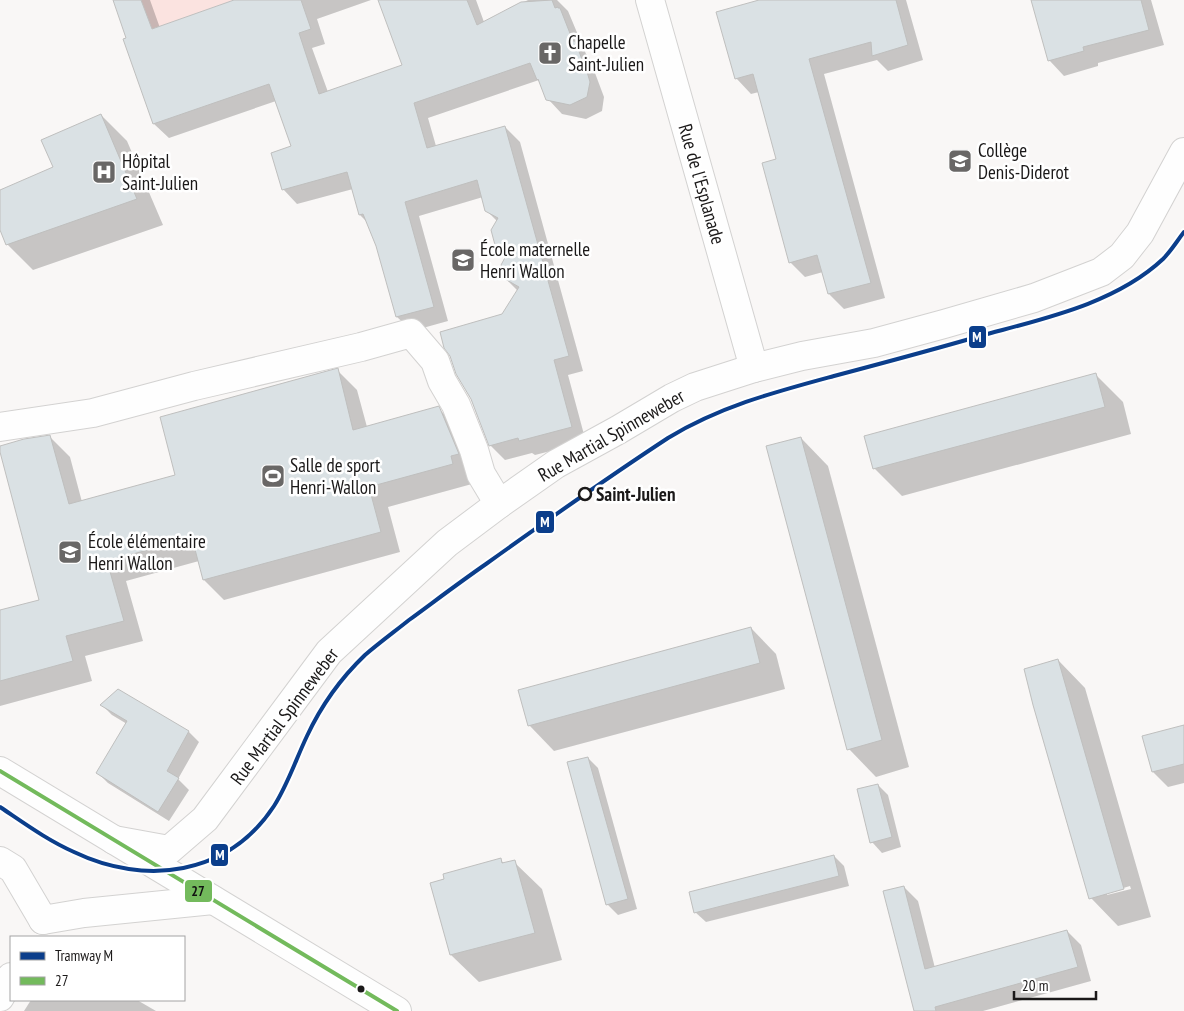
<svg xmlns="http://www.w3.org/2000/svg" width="1184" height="1011" viewBox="0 0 1184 1011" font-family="'PT Sans Narrow',sans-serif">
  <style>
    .green { fill: #fbe3e0 }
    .shadow { fill: #0003; fill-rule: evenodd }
    .building { fill: #dae1e4; stroke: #bfbfbe }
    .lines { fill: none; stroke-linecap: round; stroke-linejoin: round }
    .minor-casing { stroke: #d3d2d1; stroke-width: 30 }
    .minor { stroke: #fefefe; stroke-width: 28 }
    .bus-1-casing { stroke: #fff; stroke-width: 8 }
    .bus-1 { stroke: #73ba5c; stroke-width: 4 }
    .tram-1-casing { stroke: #fff; stroke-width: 8 }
    .tram-1 { stroke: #0b3e8b; stroke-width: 4 }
    .stop-dot { fill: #fff; stroke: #1b1919; stroke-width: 2.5 }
    .bus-dot { fill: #1b1919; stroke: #fff; stroke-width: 2 }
    .labels { text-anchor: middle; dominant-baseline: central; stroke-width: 5; stroke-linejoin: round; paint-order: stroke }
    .poi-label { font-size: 19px; fill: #1b1919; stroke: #fff; text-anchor: start }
    .street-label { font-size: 19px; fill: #1b1919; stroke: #fff }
    .stop-label { font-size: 19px; font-weight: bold; fill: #1b1919; stroke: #fff; text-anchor: start }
    .line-badge { stroke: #fff; stroke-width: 2 }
    .badge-label { font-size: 14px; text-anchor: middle; font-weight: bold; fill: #fff }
    .pale-badge-label { font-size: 14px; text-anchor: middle; font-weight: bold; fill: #111 }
  </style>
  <rect width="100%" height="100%" fill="#f9f7f6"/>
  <polygon class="green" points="141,0 234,0 152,29"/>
  <g class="shadow">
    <polygon points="114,0 150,0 160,28 238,0 371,0 317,19 325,44 312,48 328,92 404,66 379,0 476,0 484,22 528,0 557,0 568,11 586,54 589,57 604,97 602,111 586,119 562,114 548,99 539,80 428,118 436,146 505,127 520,142 583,371 568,375 586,442 535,455 532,453 505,460 490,445 503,315 518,291 506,279 508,256 496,244 497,221 486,210 483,197 419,216 448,321 412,331 397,317 378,246 367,222 360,215 353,189 297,204 283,189 292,147 276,101 169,138 154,124 125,40 128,39"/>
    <polygon points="764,0 906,0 923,60 888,71 877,60 824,74 885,298 844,309 829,294 823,272 805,277 790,262 778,160 759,92 751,94 736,78"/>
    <polygon points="1032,0 1151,0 1164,45 1098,63 1098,66 1064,76 1049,60"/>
    <polygon points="101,115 127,141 163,225 33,270 7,244 0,226 0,191 54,168"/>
    <polygon points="337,370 357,390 367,427 438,408 458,428 472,484 388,507 400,552 224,600 204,580 199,561 126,581 143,641 85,656 92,681 0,706 0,611 41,600 50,437 70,457 82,502 176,476"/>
    <polygon points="1096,375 1123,402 1131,434 902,496 874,468"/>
    <polygon points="801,438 828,466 909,767 876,777 849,749"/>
    <polygon points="751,628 776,654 785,689 554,751 529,725"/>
    <path d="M1058 660 1085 688 1151 917 1118 926 1091 898ZM1130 886 1131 889 1107 895V893Z"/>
    <polygon points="118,690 189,732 199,742 178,779 189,790 169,821 108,783 98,773 127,724 112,715 102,705"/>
    <polygon points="1184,726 1184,783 1168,787 1153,772"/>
    <polygon points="588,758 598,768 637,909 618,915 607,904"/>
    <polygon points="878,785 888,795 901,847 882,853 872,842"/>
    <polygon points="834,856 844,866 849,886 706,922 695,912"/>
    <polygon points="500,860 505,864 514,862 542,889 562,960 479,982 451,955 432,883"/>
    <polygon points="904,887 918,901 935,968 1067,931 1081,945 1091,981 983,1011 915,1011"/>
    <polygon points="31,1000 137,1000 156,1011 24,1011"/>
  </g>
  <g class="building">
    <polygon points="113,0 141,0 152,29 234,0 301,0 311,29 299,33 319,94 402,65 378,0 467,0 477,25 521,2 552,0 555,8 558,7 558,8 560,8 573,41 575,41 588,75 590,82 587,97 570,105 546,100 538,79 537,80 530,63 414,103 427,148 505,126 569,356 554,360 572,427 519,441 518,438 489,446 471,399 456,374 450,356 444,348 440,332 502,314 519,287 505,279 501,265 508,252 495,245 491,230 498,218 485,211 477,180 405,202 434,307 396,317 376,246 363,214 359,215 347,172 282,190 271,153 291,146 269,84 153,124 123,39 126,38"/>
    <polygon points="759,0 896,0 908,45 872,56 871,42 809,59 871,283 828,294 817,255 789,263 762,163 776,159 753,74 735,79 716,12"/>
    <polygon points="1031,0 1141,0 1149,30 1083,47 1084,51 1048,61"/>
    <polygon points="101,114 137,199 6,245 0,230 0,190 53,167 41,140"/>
    <polygon points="338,368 353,430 439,406 459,454 451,456 453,464 369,487 381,532 203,580 192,538 107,561 124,621 66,636 73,661 0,681 0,610 39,600 0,452 0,446 24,439 50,435 69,504 175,475 160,417"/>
    <polygon points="1096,373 1105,407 873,469 864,436"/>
    <polygon points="801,437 882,740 847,750 766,446"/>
    <polygon points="751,627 760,663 528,726 518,690"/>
    <polygon points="1058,659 1124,889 1089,899 1033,705 1024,669"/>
    <polygon points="118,689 189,731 167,771 179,778 158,812 96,773 127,721 100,705"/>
    <polygon points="1184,725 1184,764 1152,772 1142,736"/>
    <polygon points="588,757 628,899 606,905 567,762"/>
    <polygon points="878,784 892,837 870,843 857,789"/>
    <polygon points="834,855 839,876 694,913 689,892"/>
    <polygon points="501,858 502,863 515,860 535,933 450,955 430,883 444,879 443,874"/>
    <polygon points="904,886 925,969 1067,930 1078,967 935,1007 936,1011 914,1011 883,891"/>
  </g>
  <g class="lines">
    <g class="minor-casing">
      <g id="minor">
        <polyline points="650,0 754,368"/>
        <polyline points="0,427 93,413 194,386 361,347 411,333 435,361 442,381 456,405 474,450 481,474 499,504"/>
        <polyline points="0,771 397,1011"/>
        <polyline points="114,840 169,850 205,819 329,652 447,543 499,504 556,464 618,430 672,398 695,387 754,368 802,356 874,343 944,324 1034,298 1101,272 1122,256 1140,233 1184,152"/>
        <polyline points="0,861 13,869 43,920"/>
        <polyline points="43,920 84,913 213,900"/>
        <polyline points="0,997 11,977"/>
      </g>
    </g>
    <use href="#minor" class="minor"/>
    <g class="bus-1-casing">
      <polyline id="bus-1" points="0,771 397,1011"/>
    </g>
    <use href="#bus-1" class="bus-1"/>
    <g class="tram-1-casing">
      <path id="tram-1" d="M0 807C24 823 47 840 74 852 145 886 228 876 274 806 288 784 296 759 307 736 321 706 341 678 365 655 379 643 394 632 409 620 435 601 460 582 486 564 546 521 607 478 668 438 721 406 775 392 834 376 883 363 932 350 980 336 1042 319 1115 304 1163 259 1171 251 1177 241 1184 232"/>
    </g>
    <use href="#tram-1" class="tram-1"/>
  </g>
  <defs>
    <g id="church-square" transform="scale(1.25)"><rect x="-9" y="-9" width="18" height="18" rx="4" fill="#696766" stroke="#fff"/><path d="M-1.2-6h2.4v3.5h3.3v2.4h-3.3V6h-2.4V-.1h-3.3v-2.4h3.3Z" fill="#fff"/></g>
    <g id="school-square" transform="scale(1.25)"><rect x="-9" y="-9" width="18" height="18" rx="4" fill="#696766" stroke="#fff"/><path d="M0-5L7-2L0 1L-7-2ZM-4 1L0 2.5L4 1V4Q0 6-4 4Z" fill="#fff"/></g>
    <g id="hospital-square" transform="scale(1.25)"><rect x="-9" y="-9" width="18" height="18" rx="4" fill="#696766" stroke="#fff"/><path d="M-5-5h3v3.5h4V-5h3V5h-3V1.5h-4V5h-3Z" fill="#fff"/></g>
    <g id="stadium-square" transform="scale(1.25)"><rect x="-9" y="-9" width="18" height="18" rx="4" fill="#696766" stroke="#fff"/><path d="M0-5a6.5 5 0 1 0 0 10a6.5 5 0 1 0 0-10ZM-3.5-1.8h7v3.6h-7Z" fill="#fff"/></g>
  </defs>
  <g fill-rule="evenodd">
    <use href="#church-square" x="550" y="53"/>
    <use href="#school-square" x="960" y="161"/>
    <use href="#hospital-square" x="104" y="172"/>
    <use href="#school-square" x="463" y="260"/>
    <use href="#stadium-square" x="273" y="476"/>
    <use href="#school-square" x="70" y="552"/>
  </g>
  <circle class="stop-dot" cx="585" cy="494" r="6"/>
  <circle class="bus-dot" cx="361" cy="989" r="4.5"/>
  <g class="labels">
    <g class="poi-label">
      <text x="568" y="42">Chapelle<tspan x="568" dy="22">Saint-Julien</tspan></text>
      <text x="978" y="150">Collège<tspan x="978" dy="22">Denis-Diderot</tspan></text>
      <text x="122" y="161">Hôpital<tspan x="122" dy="22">Saint-Julien</tspan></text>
      <text x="480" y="249">École maternelle<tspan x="480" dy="22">Henri Wallon</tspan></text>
      <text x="290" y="465">Salle de sport<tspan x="290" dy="22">Henri-Wallon</tspan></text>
      <text x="88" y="541">École élémentaire<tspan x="88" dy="22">Henri Wallon</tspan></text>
    </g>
    <g class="street-label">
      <text transform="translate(702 184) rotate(74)">Rue de l'Esplanade</text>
      <text transform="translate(611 435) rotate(-30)">Rue Martial Spinneweber</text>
      <text transform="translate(284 716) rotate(-53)">Rue Martial Spinneweber</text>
    </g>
    <g class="stop-label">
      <text x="596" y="494">Saint-Julien</text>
    </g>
  </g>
  <g class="line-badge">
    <rect x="968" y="325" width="19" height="24" rx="5" fill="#0b3e8b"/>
    <rect x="535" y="510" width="20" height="24" rx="5" fill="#0b3e8b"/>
    <rect x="210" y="843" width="19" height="24" rx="5" fill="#0b3e8b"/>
    <rect x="184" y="879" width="29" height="24" rx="5" fill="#73ba5c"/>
  </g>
  <g class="badge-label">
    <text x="977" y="342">M</text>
    <text x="545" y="527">M</text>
    <text x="220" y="860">M</text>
  </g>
  <g class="pale-badge-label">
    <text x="198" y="896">27</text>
  </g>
  <rect x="10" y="936" width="175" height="65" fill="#ffffff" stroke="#a4a3a3"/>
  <rect x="20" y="952" width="25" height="8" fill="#0b3e8b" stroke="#a4a3a3"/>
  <text x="55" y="961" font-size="15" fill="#1b1919">Tramway M</text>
  <rect x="20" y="977" width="25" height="8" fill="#73ba5c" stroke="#a4a3a3"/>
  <text x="55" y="986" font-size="15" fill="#1b1919">27</text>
  <path d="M1014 991v8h82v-8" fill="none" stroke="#1b1919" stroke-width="2.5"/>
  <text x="1022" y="991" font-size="15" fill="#1b1919" stroke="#ffffff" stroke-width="4" paint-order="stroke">20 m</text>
</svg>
